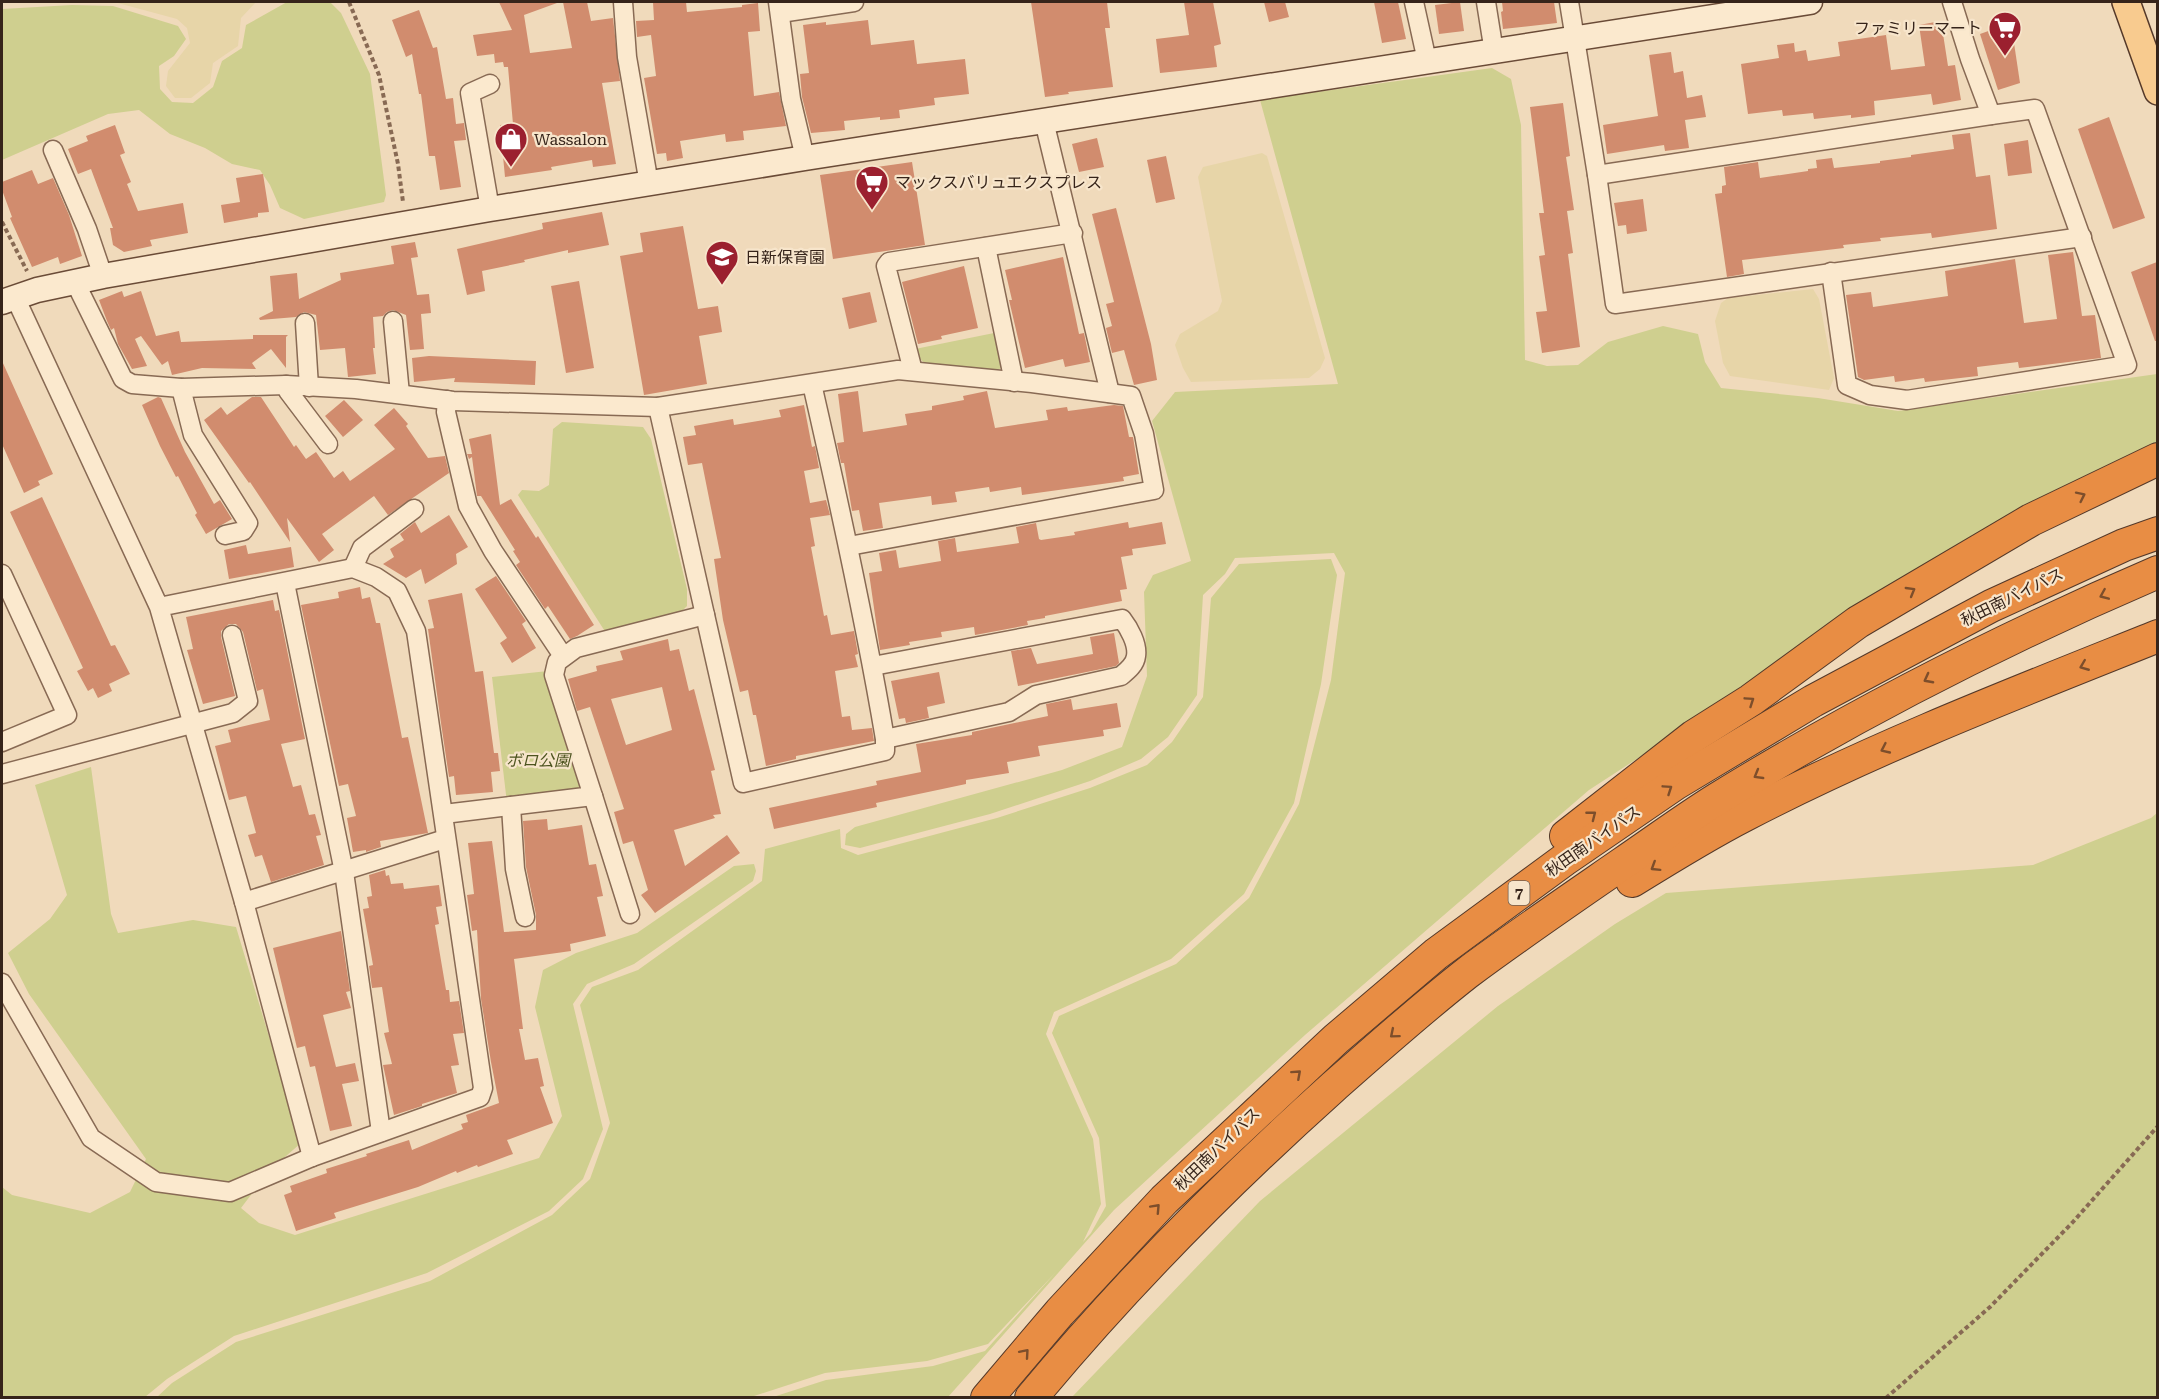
<svg xmlns="http://www.w3.org/2000/svg" width="2159" height="1399" viewBox="0 0 2159 1399" font-family="'Roboto Serif','Noto Sans JP',serif">
  <style>
    .farmland { fill: #e7d5a8 }
    .green { fill: #cfcf8f }
    .building { fill: #d18c6e; fill-rule: evenodd }
    .lines { fill: none; stroke-linecap: round; stroke-linejoin: round }
    .street-casing { stroke: #886a54; stroke-width: 21 }
    .secondary-casing { stroke: #6a4b37; stroke-width: 27 }
    .primary-casing { stroke: #553929; stroke-width: 30 }
    .highway-casing { stroke: #553929; stroke-width: 34 }
    .path { stroke: #886a54; stroke-width: 4; stroke-dasharray: 4.5 3; stroke-linecap: butt }
    .street { stroke: #fbe9ce; stroke-width: 18 }
    .secondary { stroke: #fbe9ce; stroke-width: 24 }
    .primary { stroke: #f8cb8f; stroke-width: 27 }
    .highway { stroke: #e88d44; stroke-width: 32 }
    .oneway { stroke: #7d4e2b }
    .labels { text-anchor: middle; dominant-baseline: central; stroke-width: 4.5; stroke-linejoin: round; paint-order: stroke }
    .shield { fill: #f7e5cb; stroke: #705e4f; stroke-width: 1.5 }
    .shield-label { font-size: 15px; font-weight: bold; fill: #36241a }
    .poi-label { font-size: 16px; fill: #36241a; stroke: #f7e5cb; text-anchor: start }
    .street-label { font-size: 16px; fill: #36241a; stroke: #f7e5cb }
    .park-label { font-size: 16px; font-style: italic; fill: #4d541f; stroke: #f7e5cb }
  </style>
  <rect width="100%" height="100%" fill="#f0dabb"/>
  <g class="farmland">
    <polygon points="114,2 256,2 241,18 238,46 213,63 210,83 191,98 175,98 166,86 168,71 190,43 187,28 177,19"/>
    <polygon points="1262,153 1267,156 1325,358 1320,369 1309,378 1191,382 1183,368 1175,345 1180,334 1218,311 1222,301 1198,177 1203,167"/>
    <polygon points="1813,289 1819,299 1834,378 1829,390 1730,376 1723,363 1715,321 1721,303 1728,298"/>
  </g>
  <g class="green">
    <polygon points="287,2 330,2 341,13 370,74 386,195 384,202 304,219 280,208 270,185 260,170 232,164 205,148 170,134 139,110 108,114 2,160 2,9 72,5 113,6 178,26 186,39 174,56 159,66 160,89 172,102 193,103 213,87 222,61 242,48 246,25"/>
    <polygon points="1492,68 1511,79 1521,125 1525,360 1547,366 1578,365 1608,342 1663,326 1698,334 1705,362 1721,388 1818,398 1898,411 2157,374 2157,443 1924,568 1735,695 1589,790 1305,1035 1114,1210 948,1397 773,1397 826,1380 933,1366 985,1351 1056,1272 988,1344 927,1361 825,1373 751,1397 156,1398 172,1383 236,1342 430,1281 552,1215 590,1179 610,1123 580,1005 592,987 638,970 762,881 765,849 840,829 841,848 858,855 997,818 1090,788 1147,765 1172,742 1203,697 1211,598 1239,564 1331,559 1337,575 1321,684 1294,803 1244,894 1171,959 1054,1012 1046,1034 1093,1139 1101,1204 1083,1242 1091,1233 1106,1206 1099,1138 1052,1033 1059,1016 1176,964 1249,898 1299,804 1331,680 1345,573 1334,553 1235,558 1225,574 1203,595 1197,695 1168,737 1141,759 1090,781 990,814 860,848 845,845 846,834 855,827 1062,770 1122,747 1147,676 1144,592 1153,575 1191,561 1152,421 1175,392 1338,384 1260,100"/>
    <polygon points="999,332 1005,363 995,374 925,363 917,357 915,349"/>
    <polygon points="562,422 643,427 651,439 687,589 687,606 679,614 606,633 518,495 522,490 539,491 549,485 553,429"/>
    <polygon points="548,671 583,784 576,794 507,803 492,677"/>
    <polygon points="91,767 111,914 118,933 193,920 236,927 301,1143 270,1170 241,1208 259,1223 295,1235 539,1158 562,1116 535,1007 543,970 576,953 637,933 734,866 754,864 756,871 753,881 634,964 587,984 573,1004 603,1129 583,1179 549,1211 427,1273 234,1336 167,1379 145,1397 2,1397 2,1187 12,1195 90,1213 130,1192 146,1159 29,994 8,953 50,919 67,895 35,785"/>
    <polygon points="2157,813 2157,1397 1072,1397 1260,1201 1498,1006 1615,924 1666,893 2033,865 2151,818"/>
  </g>
  <g class="building">
    <polygon points="499,2 557,2 557,3 524,15 530,53 572,48 563,2 587,2 591,21 613,18 620,81 602,83 616,164 593,167 592,160 551,167 552,170 505,177 500,125 513,124 508,67 504,67 503,62 495,63 494,54 477,56 473,35 512,30"/>
    <polygon points="653,2 686,2 687,12 742,7 742,5 758,3 760,31 748,32 754,96 779,92 786,126 743,131 744,140 726,142 725,134 680,141 683,158 667,161 666,153 657,154 644,78 656,76 651,35 637,37 636,21 654,20"/>
    <polygon points="1031,2 1107,2 1110,28 1105,28 1113,87 1068,92 1069,94 1045,97"/>
    <polygon points="1184,2 1213,2 1221,44 1214,46 1217,67 1160,73 1156,39 1189,35"/>
    <polygon points="1264,2 1285,2 1289,17 1269,22"/>
    <polygon points="1374,2 1398,2 1406,39 1382,43"/>
    <polygon points="1460,2 1464,31 1439,34 1435,5"/>
    <polygon points="1502,2 1554,2 1557,23 1503,29 1501,12 1503,11"/>
    <polygon points="419,10 433,48 437,47 446,99 453,98 456,124 464,123 466,140 454,141 461,187 440,190 435,156 429,156 421,94 419,94 412,54 406,57 392,20"/>
    <polygon points="868,20 871,45 914,40 917,64 965,59 969,94 934,98 935,105 899,110 900,118 880,120 880,117 844,121 845,130 811,133 802,97 800,74 809,73 803,25 826,22 826,25"/>
    <polygon points="1941,21 1948,66 1955,65 1961,100 1933,105 1931,94 1874,101 1875,115 1851,118 1851,115 1814,119 1813,113 1783,116 1782,110 1748,114 1741,64 1779,58 1777,45 1794,43 1795,52 1806,50 1808,61 1840,56 1838,42 1886,35 1891,70 1925,66 1919,25"/>
    <polygon points="2011,23 2020,83 1998,90 1980,34"/>
    <polygon points="1671,52 1674,73 1683,71 1687,98 1702,95 1706,117 1685,120 1689,148 1665,151 1664,145 1607,154 1603,125 1658,116 1649,55"/>
    <polygon points="1563,103 1570,156 1566,157 1574,210 1567,211 1573,253 1568,254 1580,347 1542,353 1536,312 1547,311 1539,256 1545,255 1539,213 1544,213 1530,107"/>
    <polygon points="2109,117 2145,218 2113,229 2078,129"/>
    <polygon points="115,125 125,153 120,155 131,182 127,184 138,211 183,203 188,233 150,240 152,246 124,252 113,245 110,228 113,228 91,169 78,174 68,149 88,141 86,136"/>
    <polygon points="1970,133 1976,177 1990,175 1997,229 1932,238 1931,233 1880,238 1881,241 1843,245 1844,248 1742,260 1744,274 1727,277 1715,194 1722,193 1722,186 1726,185 1724,167 1758,162 1760,178 1808,171 1808,169 1817,168 1816,160 1832,158 1834,168 1880,163 1880,161 1911,157 1911,155 1954,149 1952,135"/>
    <polygon points="1097,138 1104,167 1079,172 1072,144"/>
    <polygon points="2028,140 2032,173 2008,176 2004,144"/>
    <polygon points="1166,156 1175,199 1156,203 1147,160"/>
    <polygon points="912,162 925,245 833,259 820,175"/>
    <polygon points="32,170 38,184 53,178 69,215 82,256 60,264 58,257 32,267 10,218 12,217 2,190 2,182"/>
    <polygon points="263,174 269,212 258,213 258,217 224,223 221,205 240,202 236,178"/>
    <polygon points="1643,199 1647,231 1627,234 1626,225 1618,226 1614,203"/>
    <polygon points="1116,208 1151,344 1157,380 1134,385 1124,350 1112,353 1106,328 1112,326 1106,304 1114,302 1092,214"/>
    <polygon points="602,212 609,245 568,253 568,250 524,260 525,262 482,271 485,291 467,295 457,249 543,229 542,223"/>
    <polygon points="683,226 698,309 718,306 722,332 699,336 707,384 644,395 620,256 643,252 640,233"/>
    <polygon points="415,242 418,257 411,258 417,295 429,294 431,313 421,314 424,349 410,350 406,315 393,310 387,312 383,316 373,317 375,348 373,348 376,374 348,377 345,348 320,350 316,315 304,312 296,317 260,320 259,318 273,311 270,276 297,273 299,299 341,280 340,273 394,264 391,246"/>
    <polygon points="2073,252 2082,316 2095,315 2101,358 2019,368 2018,362 1977,367 1978,376 1925,382 1924,378 1895,382 1894,376 1864,380 1858,377 1846,295 1871,292 1873,307 1948,296 1945,271 2015,259 2024,323 2057,319 2048,255"/>
    <polygon points="1063,257 1079,334 1084,333 1090,362 1065,367 1063,359 1025,368 1009,300 1012,300 1005,270"/>
    <polygon points="2157,262 2157,341 2155,341 2131,272"/>
    <polygon points="964,266 978,328 941,336 942,339 918,344 902,282"/>
    <polygon points="579,281 594,368 566,373 551,286"/>
    <polygon points="122,291 124,297 141,291 156,336 179,331 181,342 253,339 253,335 288,335 286,337 286,368 271,349 252,363 256,369 202,368 172,375 168,361 162,365 141,336 135,339 147,366 132,369 118,344 114,328 111,330 107,321 99,300"/>
    <polygon points="870,292 877,322 849,329 842,298"/>
    <polygon points="429,356 536,361 535,385 454,382 455,378 414,382 412,358"/>
    <polygon points="2,361 53,474 38,481 40,485 24,493 2,444"/>
    <polygon points="858,391 863,432 907,425 905,414 932,410 932,406 964,400 963,396 987,391 995,428 1048,420 1046,410 1067,407 1068,411 1114,405 1123,406 1129,437 1133,437 1139,474 1123,477 1124,481 1022,495 1021,487 990,492 989,487 955,492 957,502 932,505 931,496 879,503 883,528 863,531 859,510 852,511 844,463 841,463 837,443 844,442 838,394"/>
    <polygon points="158,397 161,398 185,452 214,504 220,500 232,519 206,534 195,515 197,513 178,476 176,477 160,446 142,405"/>
    <polygon points="252,397 261,397 294,447 296,445 306,459 316,452 334,478 343,471 350,481 395,449 374,425 394,408 408,424 406,426 428,458 445,456 449,473 388,515 374,496 322,534 334,550 319,562 287,518 290,542 250,482 249,483 204,420 221,407 227,415"/>
    <polygon points="344,400 363,420 343,437 325,416"/>
    <polygon points="804,405 812,447 815,446 819,468 804,471 810,503 826,500 830,515 810,518 815,546 811,547 824,616 827,615 831,635 854,631 858,654 855,655 858,667 835,671 842,717 850,716 852,730 872,728 874,741 796,756 796,759 766,766 756,715 753,715 748,690 740,692 723,620 714,559 721,558 702,463 688,465 683,437 696,435 694,426 733,419 734,425 781,417 779,410"/>
    <polygon points="491,434 500,505 511,499 536,538 538,536 594,625 577,636 570,639 548,606 545,609 516,565 520,562 513,551 515,550 481,496 477,496 472,457 469,459 467,454 472,454 469,439"/>
    <polygon points="42,497 111,646 115,645 130,674 109,684 112,691 98,698 93,688 88,691 77,671 83,668 10,512"/>
    <polygon points="449,515 468,547 456,554 457,564 425,584 421,569 406,578 383,564 394,557 390,549 404,540 400,534 415,522 421,533"/>
    <polygon points="1128,522 1129,528 1162,522 1166,544 1132,549 1133,555 1121,557 1127,589 1120,590 1122,601 1045,616 1045,618 1027,621 1028,625 975,635 974,627 941,632 942,637 909,642 910,645 880,650 869,573 882,571 879,553 896,550 899,568 941,561 938,541 955,538 957,552 1019,543 1016,527 1036,523 1039,539 1041,540 1075,535 1074,532"/>
    <polygon points="246,545 248,554 291,547 294,567 229,579 224,550"/>
    <polygon points="496,576 526,621 522,624 536,648 512,663 500,643 507,638 475,589"/>
    <polygon points="360,587 362,599 370,597 376,623 380,623 402,738 408,737 428,833 380,841 381,847 366,852 366,850 353,852 347,818 356,816 348,784 339,786 301,605 339,598 338,592"/>
    <polygon points="462,593 475,672 483,671 494,753 498,753 500,771 491,772 493,792 456,795 454,776 449,777 441,723 428,629 434,628 428,600"/>
    <polygon points="273,600 275,611 279,610 305,739 281,744 293,787 301,785 309,815 315,814 321,835 316,836 324,865 271,882 262,855 255,857 248,835 256,833 246,796 229,800 215,746 231,742 228,730 270,720 263,689 257,691 243,632 236,624 229,624 221,631 221,637 235,696 203,704 187,650 193,649 186,617"/>
    <polygon points="1114,633 1119,663 1116,666 1018,686 1011,651 1031,648 1037,664 1093,654 1090,637"/>
    <path d="M668 639 670 651 679 649 689 691 694 689 715 770 711 771 721 814 713 815 715 818 674 830 685 866 727 835 740 853 655 913 641 895 648 890 633 841 623 844 614 812 624 809 590 707 577 711 568 679 597 671 596 666 623 660 620 651ZM662 687 672 730 626 745 611 699Z"/>
    <polygon points="939,672 945,703 927,707 929,718 906,723 905,718 899,719 891,681"/>
    <polygon points="1071,699 1073,710 1117,703 1121,727 1103,730 1104,736 1038,746 1040,756 1007,762 1009,773 966,780 966,784 876,803 877,807 774,829 769,808 877,785 876,781 921,772 916,744 972,735 972,732 1048,716 1046,704"/>
    <polygon points="547,819 548,830 582,825 589,865 596,864 603,896 597,897 606,936 570,944 571,951 514,959 523,1029 519,1029 525,1060 538,1058 544,1086 540,1087 553,1123 507,1140 513,1154 478,1167 477,1165 457,1173 456,1171 418,1187 334,1213 336,1218 296,1231 284,1195 292,1192 290,1186 327,1173 326,1169 367,1156 366,1154 409,1140 412,1150 463,1129 461,1124 468,1122 466,1115 499,1103 491,1062 481,999 477,930 472,931 467,895 474,894 468,843 492,841 504,932 536,930 536,915 526,867 523,821"/>
    <polygon points="385,870 386,876 389,875 391,884 403,883 404,889 439,885 442,906 436,907 439,924 435,925 446,990 449,990 450,1002 459,1001 464,1033 453,1034 459,1065 451,1066 457,1093 422,1104 422,1106 394,1115 383,1065 392,1064 384,1033 389,1032 382,987 372,988 369,966 373,965 363,909 369,908 367,897 372,896 369,875"/>
    <polygon points="341,931 350,991 346,992 351,1008 323,1015 336,1067 355,1063 359,1081 342,1084 352,1126 330,1131 315,1066 310,1067 305,1046 297,1048 273,948"/>
  </g>
  <g class="lines">
    <g class="street-casing">
      <g id="street">
        <polyline points="623,2 627,57 649,184"/>
        <polyline points="778,2 791,99 805,158"/>
        <polyline points="1414,2 1427,61"/>
        <polyline points="1486,2 1494,52"/>
        <polyline points="1569,2 1597,175 1615,304 2082,237"/>
        <polyline points="780,13 854,2"/>
        <polyline points="490,84 470,93 490,209"/>
        <polyline points="1044,121 1110,393"/>
        <polyline points="53,150 87,229 103,276"/>
        <polyline points="1597,175 1991,115"/>
        <polyline points="986,247 1014,382"/>
        <polyline points="1831,272 1847,385 1870,395 1907,400 2127,365 2035,109 1991,115 1970,59 1952,2"/>
        <polyline points="75,282 123,379 132,384 181,388 286,385 356,389 453,401 658,407 898,370 1032,383 1131,396 1144,434 1154,490 849,546"/>
        <polyline points="15,297 159,607 244,902 312,1157 480,1097 483,1088 416,631 397,591 376,577 353,568 159,607"/>
        <polyline points="393,321 400,394"/>
        <polyline points="305,323 309,387"/>
        <polyline points="913,371 886,266 889,262 1073,233"/>
        <polyline points="286,385 288,391 328,444"/>
        <polyline points="181,388 193,435 248,523 243,531 225,535"/>
        <polyline points="447,400 446,412 468,506 493,551 563,656"/>
        <path d="M658 407 743 783 885 751V739C865 620 839 502 812 384"/>
        <polyline points="353,568 362,548 414,509"/>
        <polyline points="2,574 67,715 2,742"/>
        <polyline points="285,583 344,872 381,1132"/>
        <path d="M873 666 1122 619C1129 628 1138 644 1136 656 1135 665 1127 671 1121 676L1036 695 1009 712 885 739"/>
        <polyline points="2,774 233,713 248,701 232,635"/>
        <polyline points="593,796 630,914"/>
        <polyline points="511,806 515,869 525,917"/>
        <polyline points="444,814 593,796 554,675 557,662 576,648 705,615"/>
        <polyline points="244,902 445,839"/>
        <polyline points="2,983 91,1138 156,1182 230,1192 312,1157"/>
      </g>
    </g>
    <g class="secondary-casing">
      <polyline id="secondary" points="2,302 37,290 103,276 490,209 805,158 1810,2"/>
    </g>
    <g class="primary-casing">
      <polyline id="primary" points="2126,2 2158,91"/>
    </g>
    <g class="highway-casing">
      <g id="highway">
        <polyline points="1566,836 1694,736 1751,700 1858,622 2031,520 2158,459"/>
        <path d="M1632 881C1669 858 1706 835 1745 815 1878 746 2018 692 2158 636"/>
        <polyline points="987,1398 1060,1312 1164,1200 1336,1039 1436,954 1564,860 1675,784 1813,701 1991,606 2124,545 2158,533"/>
        <path d="M1031 1398C1123 1287 1225 1184 1332 1088 1376 1049 1421 1009 1467 973 1518 935 1571 899 1623 863 1655 841 1685 819 1717 799 1858 712 2006 637 2158 572"/>
      </g>
    </g>
    <g class="path">
      <polyline points="349,2 379,75 398,164 403,202"/>
      <polyline points="2,222 27,271"/>
      <polyline points="1886,1398 1990,1307 2072,1223 2158,1126"/>
    </g>
    <use href="#street" class="street"/>
    <use href="#secondary" class="secondary"/>
    <use href="#primary" class="primary"/>
    <use href="#highway" class="highway"/>
  </g>
  <defs><path id="oneway-chevron" d="M-2-3.5L2.5 0L-2 3.5" fill="none" stroke-width="1.6" stroke-linecap="round" stroke-linejoin="round" transform="scale(1.5)"/></defs>
  <g class="oneway">
    <use href="#oneway-chevron" transform="translate(2081 496) rotate(-26)"/>
    <use href="#oneway-chevron" transform="translate(1911 591) rotate(-30)"/>
    <use href="#oneway-chevron" transform="translate(2104 595) rotate(157)"/>
    <use href="#oneway-chevron" transform="translate(2084 666) rotate(158)"/>
    <use href="#oneway-chevron" transform="translate(1928 679) rotate(152)"/>
    <use href="#oneway-chevron" transform="translate(1750 701) rotate(-34)"/>
    <use href="#oneway-chevron" transform="translate(1885 749) rotate(155)"/>
    <use href="#oneway-chevron" transform="translate(1758 775) rotate(150)"/>
    <use href="#oneway-chevron" transform="translate(1668 789) rotate(-34)"/>
    <use href="#oneway-chevron" transform="translate(1592 815) rotate(-38)"/>
    <use href="#oneway-chevron" transform="translate(1655 867) rotate(148)"/>
    <use href="#oneway-chevron" transform="translate(1394 1034) rotate(140)"/>
    <use href="#oneway-chevron" transform="translate(1297 1074) rotate(-42)"/>
    <use href="#oneway-chevron" transform="translate(1156 1208) rotate(-47)"/>
    <use href="#oneway-chevron" transform="translate(1025 1353) rotate(-49)"/>
  </g>
  <defs>
    <g id="supermarket-pin" transform="scale(1.725)"><path d="M0 17L-7.5 6A9.5 9.5 0 1 1 7.5 6Z" fill="#9b202f" stroke="#f7e5cb"/><path d="M-6-5.5h2.5l.6 2H6L4.5 2H-2.5L-4.4-4H-6ZM-1.5 3.2a1.3 1.3 0 1 0 .1 0ZM3 3.2a1.3 1.3 0 1 0 .1 0Z" fill="#fff"/></g>
    <g id="shop-pin" transform="scale(1.725)"><path d="M0 17L-7.5 6A9.5 9.5 0 1 1 7.5 6Z" fill="#9b202f" stroke="#f7e5cb"/><path d="M-5-2.5h2.3a2.7 3.5 0 0 1 5.4 0H5L5.5 6h-11ZM-1.5-2.5h3a1.5 2.3 0 0 0-3 0Z" fill="#fff"/></g>
    <g id="school-pin" transform="scale(1.725)"><path d="M0 17L-7.5 6A9.5 9.5 0 1 1 7.5 6Z" fill="#9b202f" stroke="#f7e5cb"/><path d="M0-5L7-2L0 1L-7-2ZM-4 1L0 2.5L4 1V4Q0 6-4 4Z" fill="#fff"/></g>
  </defs>
  <g fill-rule="evenodd">
    <use href="#supermarket-pin" x="2005" y="28"/>
    <use href="#shop-pin" x="511" y="139"/>
    <use href="#supermarket-pin" x="872" y="182"/>
    <use href="#school-pin" x="722" y="257"/>
  </g>
  <g class="labels">
    <rect class="shield" x="1508.5" y="881" width="21" height="24" rx="4.5"/>
    <g class="shield-label">
      <text x="1519" y="893">7</text>
    </g>
    <g class="poi-label">
      <text x="1982" y="28" text-anchor="end">ファミリーマート</text>
      <text x="534" y="139">Wassalon</text>
      <text x="895" y="182">マックスバリュエクスプレス</text>
      <text x="745" y="257">日新保育園</text>
    </g>
    <g class="street-label">
      <text transform="translate(2012 597) rotate(-26)">秋田南バイパス</text>
      <text transform="translate(1593 841) rotate(-35)">秋田南バイパス</text>
      <text transform="translate(1217 1149) rotate(-44)">秋田南バイパス</text>
    </g>
    <g class="park-label">
      <text x="538" y="760">ボロ公園</text>
    </g>
  </g>
  <rect width="2159" height="1399" fill="none" stroke="#36241a" stroke-width="6"/>
</svg>
